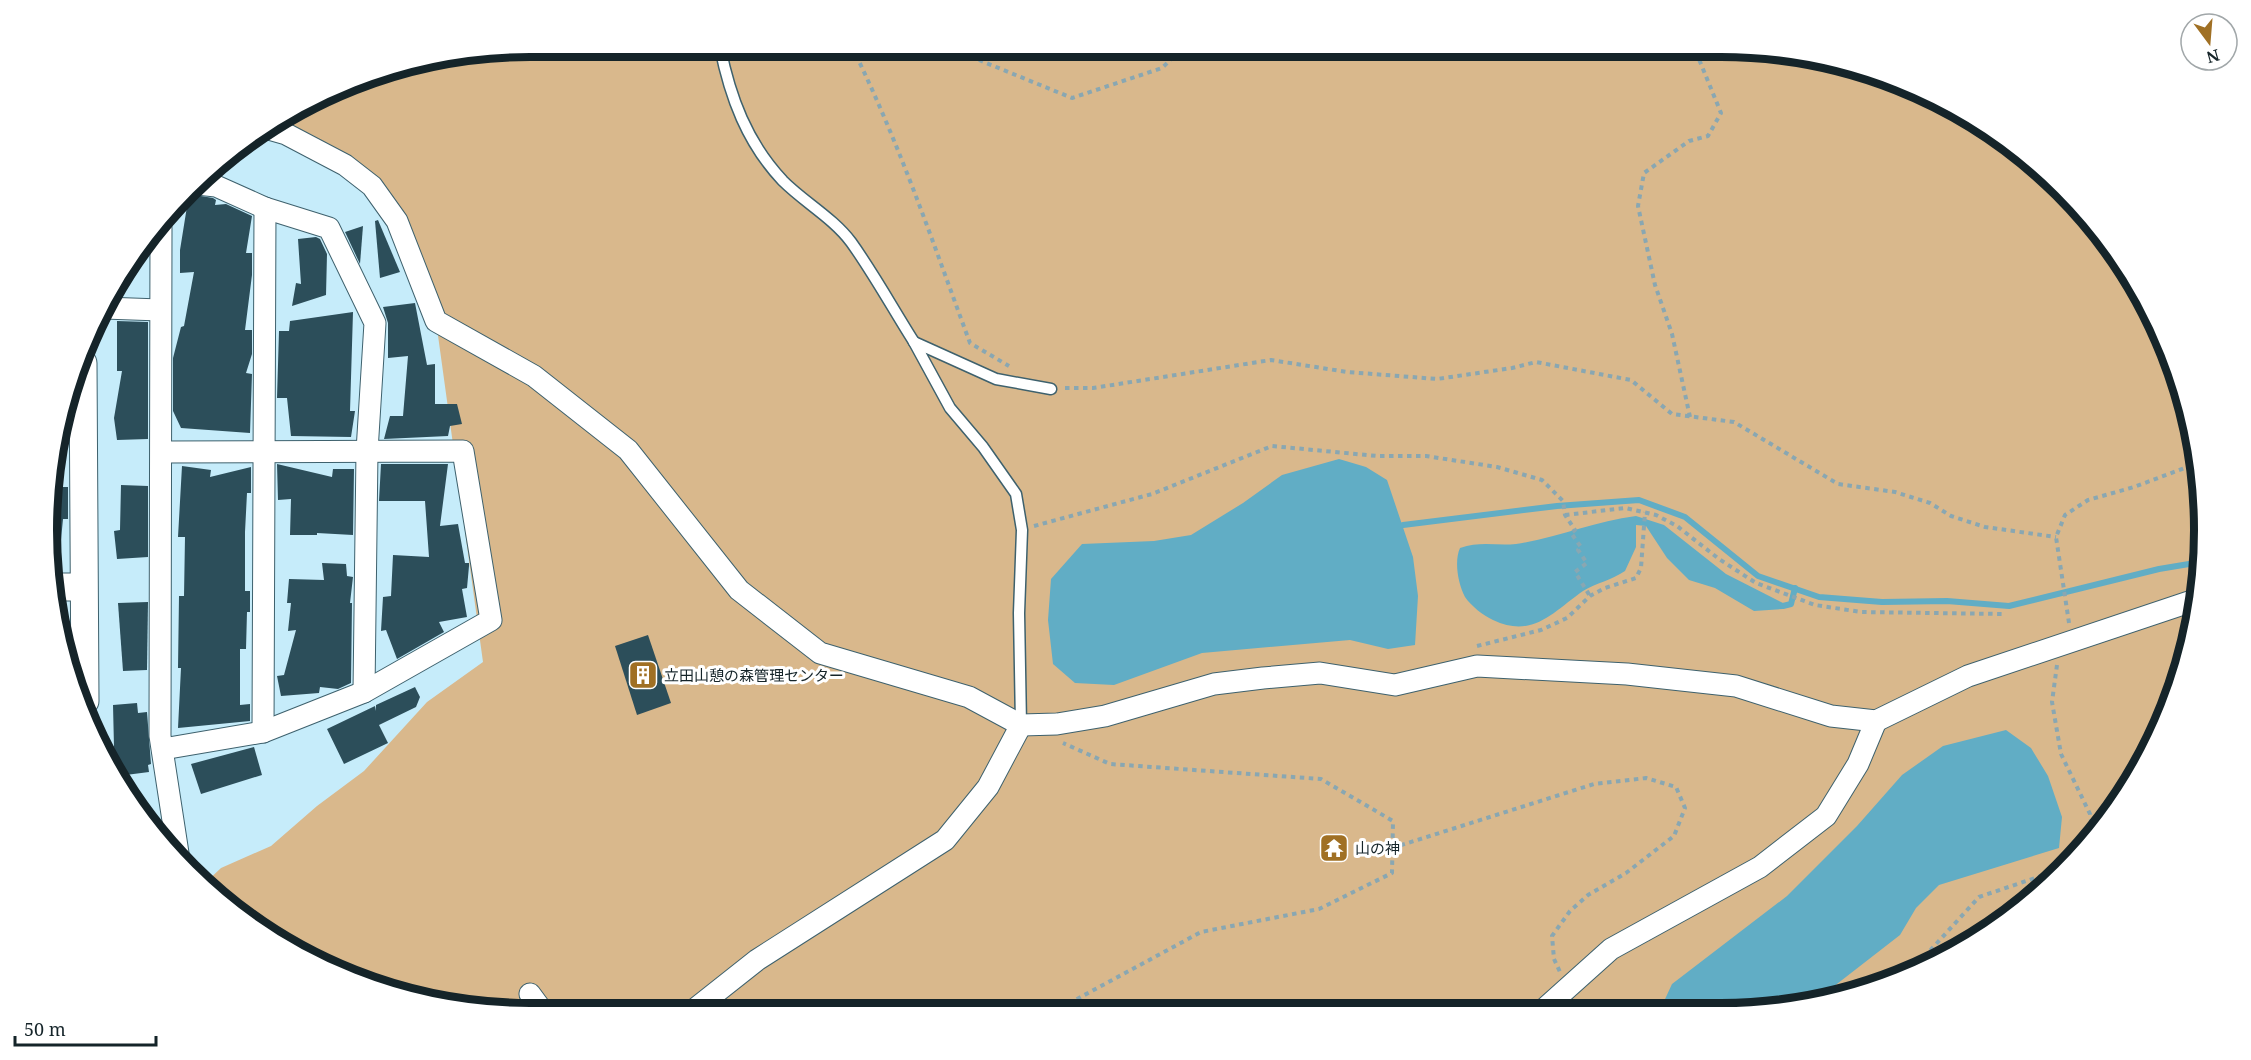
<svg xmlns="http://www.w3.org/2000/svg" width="2251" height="1060" viewBox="0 0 2251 1060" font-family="'Noto Serif','Noto Sans JP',serif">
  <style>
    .green { fill: #d9b88c }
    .water { fill: #61adc5 }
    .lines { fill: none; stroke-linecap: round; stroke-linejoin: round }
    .stream { stroke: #61adc5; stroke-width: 6 }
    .building { fill: #2c4e5a }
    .service-casing { stroke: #3e616d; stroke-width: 13 }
    .minor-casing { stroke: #3e616d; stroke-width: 23 }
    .tertiary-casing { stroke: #3e616d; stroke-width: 29 }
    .path { stroke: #89a7b2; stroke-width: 4; stroke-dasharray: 4.5 4.5; stroke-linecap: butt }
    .service { stroke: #fff; stroke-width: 10 }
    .minor { stroke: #fff; stroke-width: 21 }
    .tertiary { stroke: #fff; stroke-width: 27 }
    .labels { text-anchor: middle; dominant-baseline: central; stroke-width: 6; stroke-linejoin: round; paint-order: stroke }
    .poi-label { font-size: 15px; fill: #152429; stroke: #fff; text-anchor: start }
    .rim { fill: none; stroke: #152429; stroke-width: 8 }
  </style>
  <rect width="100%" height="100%" fill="#c6ecfa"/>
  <polygon class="green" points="530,47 1721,47 1815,56 1906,83 1989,128 2063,188 2123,261 2168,345 2195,435 2204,530 2195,624 2168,715 2105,824 2016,913 1906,977 1784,1009 530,1013 436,1004 345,977 211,894 204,884 221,868 271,846 317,806 364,771 427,702 483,662 436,321 372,186 265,128 289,111 374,72"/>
  <g class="water">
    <polygon points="1339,459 1366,467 1387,480 1413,557 1418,596 1415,645 1388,649 1350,640 1202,653 1114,685 1075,683 1053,664 1048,620 1051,579 1082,544 1154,541 1191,535 1243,503 1282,475"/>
    <path d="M1636 516 1664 525 1726 574 1783 603V609L1754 611 1715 588 1689 580 1667 558 1646 526 1636 525V547L1625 571C1612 580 1596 583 1583 591 1553 612 1533 639 1493 620 1483 615 1472 607 1465 597 1458 584 1454 561 1460 548 1480 541 1496 546 1516 544 1557 538 1595 521 1636 516Z"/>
    <polygon points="2006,730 2031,748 2048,776 2062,817 2059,848 1939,885 1916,908 1900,935 1815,1001 1784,1009 1660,1010 1672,984 1787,896 1857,826 1902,775 1943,746"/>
  </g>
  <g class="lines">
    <g class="stream">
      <polyline points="1403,525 1557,506 1639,500 1685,517 1758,576 1819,597 1882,602 1947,601 2009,606 2159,569 2201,562"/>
      <polyline points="1783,606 1791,604 1795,588"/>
    </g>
  </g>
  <g class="building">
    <polygon points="189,194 213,198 216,200 215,205 226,204 252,216 246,253 252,253 252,275 245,330 252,330 252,354 246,373 252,374 250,433 181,428 173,411 173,358 181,327 184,326 194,272 180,273 180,250"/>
    <polygon points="378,220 400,272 380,278 375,221"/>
    <polygon points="363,226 360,264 345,232"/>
    <polygon points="316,237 320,239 327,254 326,295 292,306 296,283 301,284 298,239"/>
    <polygon points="415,303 427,365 435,364 435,404 457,404 462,424 450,426 448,436 384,439 390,416 403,416 408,356 388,358 388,323 383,307"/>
    <polygon points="353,312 350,411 355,411 351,437 291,436 287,398 277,398 279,331 289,331 290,321"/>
    <polygon points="117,321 148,322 148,439 117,440 114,418 122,371 117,371"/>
    <polygon points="277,464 332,477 333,469 354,469 353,535 317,533 317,535 290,535 291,499 278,500"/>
    <polygon points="381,464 448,464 440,526 458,524 465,563 469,563 469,566 467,588 462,589 467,617 439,622 444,632 397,659 386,630 381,631 383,597 391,596 393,555 429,557 425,501 379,501"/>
    <polygon points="182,466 211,470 210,477 251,467 251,493 247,493 245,532 245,591 250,591 250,612 247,612 246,649 240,649 240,705 250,704 250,721 178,728 181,668 178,668 179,596 184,596 185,537 178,537"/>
    <polygon points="121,485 148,486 148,557 117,559 114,531 120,530"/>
    <polygon points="51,487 68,487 68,519 63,519 58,571 51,572 46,530"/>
    <polygon points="322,563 346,564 347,576 353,577 350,603 352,603 351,683 338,689 320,687 319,693 281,696 277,676 284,675 296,630 288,631 291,603 287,603 289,579 324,580"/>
    <polygon points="148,602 147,670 123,671 118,603"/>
    <polygon points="648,635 671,703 637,715 615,646"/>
    <polygon points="415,687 420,697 416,707 379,725 388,743 344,764 327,729 375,706 376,711 376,705"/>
    <polygon points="137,703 138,713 147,712 151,764 148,765 149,772 118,776 114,747 113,705"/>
    <polygon points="254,747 262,775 201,794 191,764"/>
  </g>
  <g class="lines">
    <g class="service-casing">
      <g id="service">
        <path d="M720 47C730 97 747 143 783 181 804 202 833 218 851 242 874 274 893 309 914 342"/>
        <polyline points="1021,725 1019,613 1022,530 1016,494 983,447 950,408 914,342 996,379 1051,389"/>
      </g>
    </g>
    <g class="minor-casing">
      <g id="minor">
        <polyline points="265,128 286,134 345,165 372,186 397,221 436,321 534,376 628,450 739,590 820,653 969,697 1021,725 1057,724 1105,716 1214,684 1263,678 1320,673 1395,685 1477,666 1627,674 1736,686 1831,716 1876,721 1968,676 2198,599"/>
        <polyline points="197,184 216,186 265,208 329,228 375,323 367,451 364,692"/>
        <polyline points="161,228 160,736 178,853"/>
        <polyline points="104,308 160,310"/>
        <polyline points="162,452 463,451 491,620 364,692 263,732 163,749"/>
        <polyline points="263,732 265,208"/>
        <polyline points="530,994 544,1013"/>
        <polyline points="1543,1010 1611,949 1760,867 1826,816 1858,764 1876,721"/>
        <polyline points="690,1013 757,960 945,840 988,787 1021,725"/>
      </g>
    </g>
    <g class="tertiary-casing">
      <g id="tertiary">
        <polyline points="83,363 85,701"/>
        <polyline points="52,587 82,587"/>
      </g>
    </g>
    <g class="path">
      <path d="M852 47C899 142 933 243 970 343L1009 366"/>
      <polyline points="908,47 979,60 1072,98 1162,68 1184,47"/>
      <polyline points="1404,47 1433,59 1467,47"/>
      <polyline points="1065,388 1093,388 1271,360 1347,372 1437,379 1512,368 1536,362 1631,380 1672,414 1734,422 1838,484 1895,492 1930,503 1951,516 1985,527 2056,537"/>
      <polyline points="1690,417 1672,334 1655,285 1638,206 1644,173 1689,141 1708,136 1721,113 1694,47"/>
      <polyline points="1565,515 1625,508 1656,515 1677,526 1719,559 1756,583 1815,605 1861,612 2003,614"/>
      <polyline points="1034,526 1152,494 1272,446 1377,456 1426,456 1497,467 1542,480 1563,501 1565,515 1575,530 1571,533 1581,547 1578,550 1587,563 1575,572 1590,596"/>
      <polyline points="2069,623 2056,537 2065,515 2088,500 2134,487 2198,463"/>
      <polyline points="1477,646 1541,630 1567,618 1590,596 1605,588 1636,578 1641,568 1645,512"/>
      <polyline points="2057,665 2052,702 2061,754 2090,814 2093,836"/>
      <polyline points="1392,848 1594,784 1646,778 1676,787 1685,808 1674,836 1626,873 1588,895 1570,911 1552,936 1554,959 1560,972"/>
      <polyline points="1906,977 1979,897 2041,876 2063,866"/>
      <polyline points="1053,1012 1201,932 1319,909 1392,873 1393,821 1321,779 1110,764 1063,743"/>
    </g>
    <use href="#service" class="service"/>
    <use href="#minor" class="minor"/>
    <use href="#tertiary" class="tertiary"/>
  </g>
  <defs>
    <g id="building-square" transform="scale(1.5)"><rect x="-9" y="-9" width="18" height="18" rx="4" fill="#a07024" stroke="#fff"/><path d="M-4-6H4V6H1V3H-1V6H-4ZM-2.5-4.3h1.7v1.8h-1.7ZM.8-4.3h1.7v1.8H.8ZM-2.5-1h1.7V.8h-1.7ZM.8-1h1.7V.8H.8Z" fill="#fff"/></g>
    <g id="temple-square" transform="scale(1.5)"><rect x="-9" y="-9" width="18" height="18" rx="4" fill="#a07024" stroke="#fff"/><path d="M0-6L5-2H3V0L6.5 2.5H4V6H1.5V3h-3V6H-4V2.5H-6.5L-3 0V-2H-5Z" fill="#fff"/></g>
  </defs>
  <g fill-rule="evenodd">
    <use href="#building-square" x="643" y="675"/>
    <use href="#temple-square" x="1334" y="848"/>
  </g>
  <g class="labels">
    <g class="poi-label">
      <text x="664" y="675">立田山憩の森管理センター</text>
      <text x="1355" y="848">山の神</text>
    </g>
  </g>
  <path d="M0 0H2251V1060H0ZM530 57H1721A473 473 0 0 1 2194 530V530A473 473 0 0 1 1721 1003H530A473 473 0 0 1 57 530V530A473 473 0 0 1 530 57Z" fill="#fff" fill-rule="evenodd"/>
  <path class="rim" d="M530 57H1721A473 473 0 0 1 2194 530V530A473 473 0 0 1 1721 1003H530A473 473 0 0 1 57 530V530A473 473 0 0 1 530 57Z"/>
  <g transform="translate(2209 42) rotate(164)"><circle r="28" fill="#ffffff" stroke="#a1a7a9" stroke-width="1.5"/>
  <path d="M0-4.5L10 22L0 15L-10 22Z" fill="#a07024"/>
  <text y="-9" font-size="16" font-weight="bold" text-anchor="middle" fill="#152429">N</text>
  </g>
  <path d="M15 1036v9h141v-9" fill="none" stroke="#152429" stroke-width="3"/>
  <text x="24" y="1036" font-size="18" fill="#152429" stroke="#ffffff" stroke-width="4.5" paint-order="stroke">50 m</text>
</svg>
